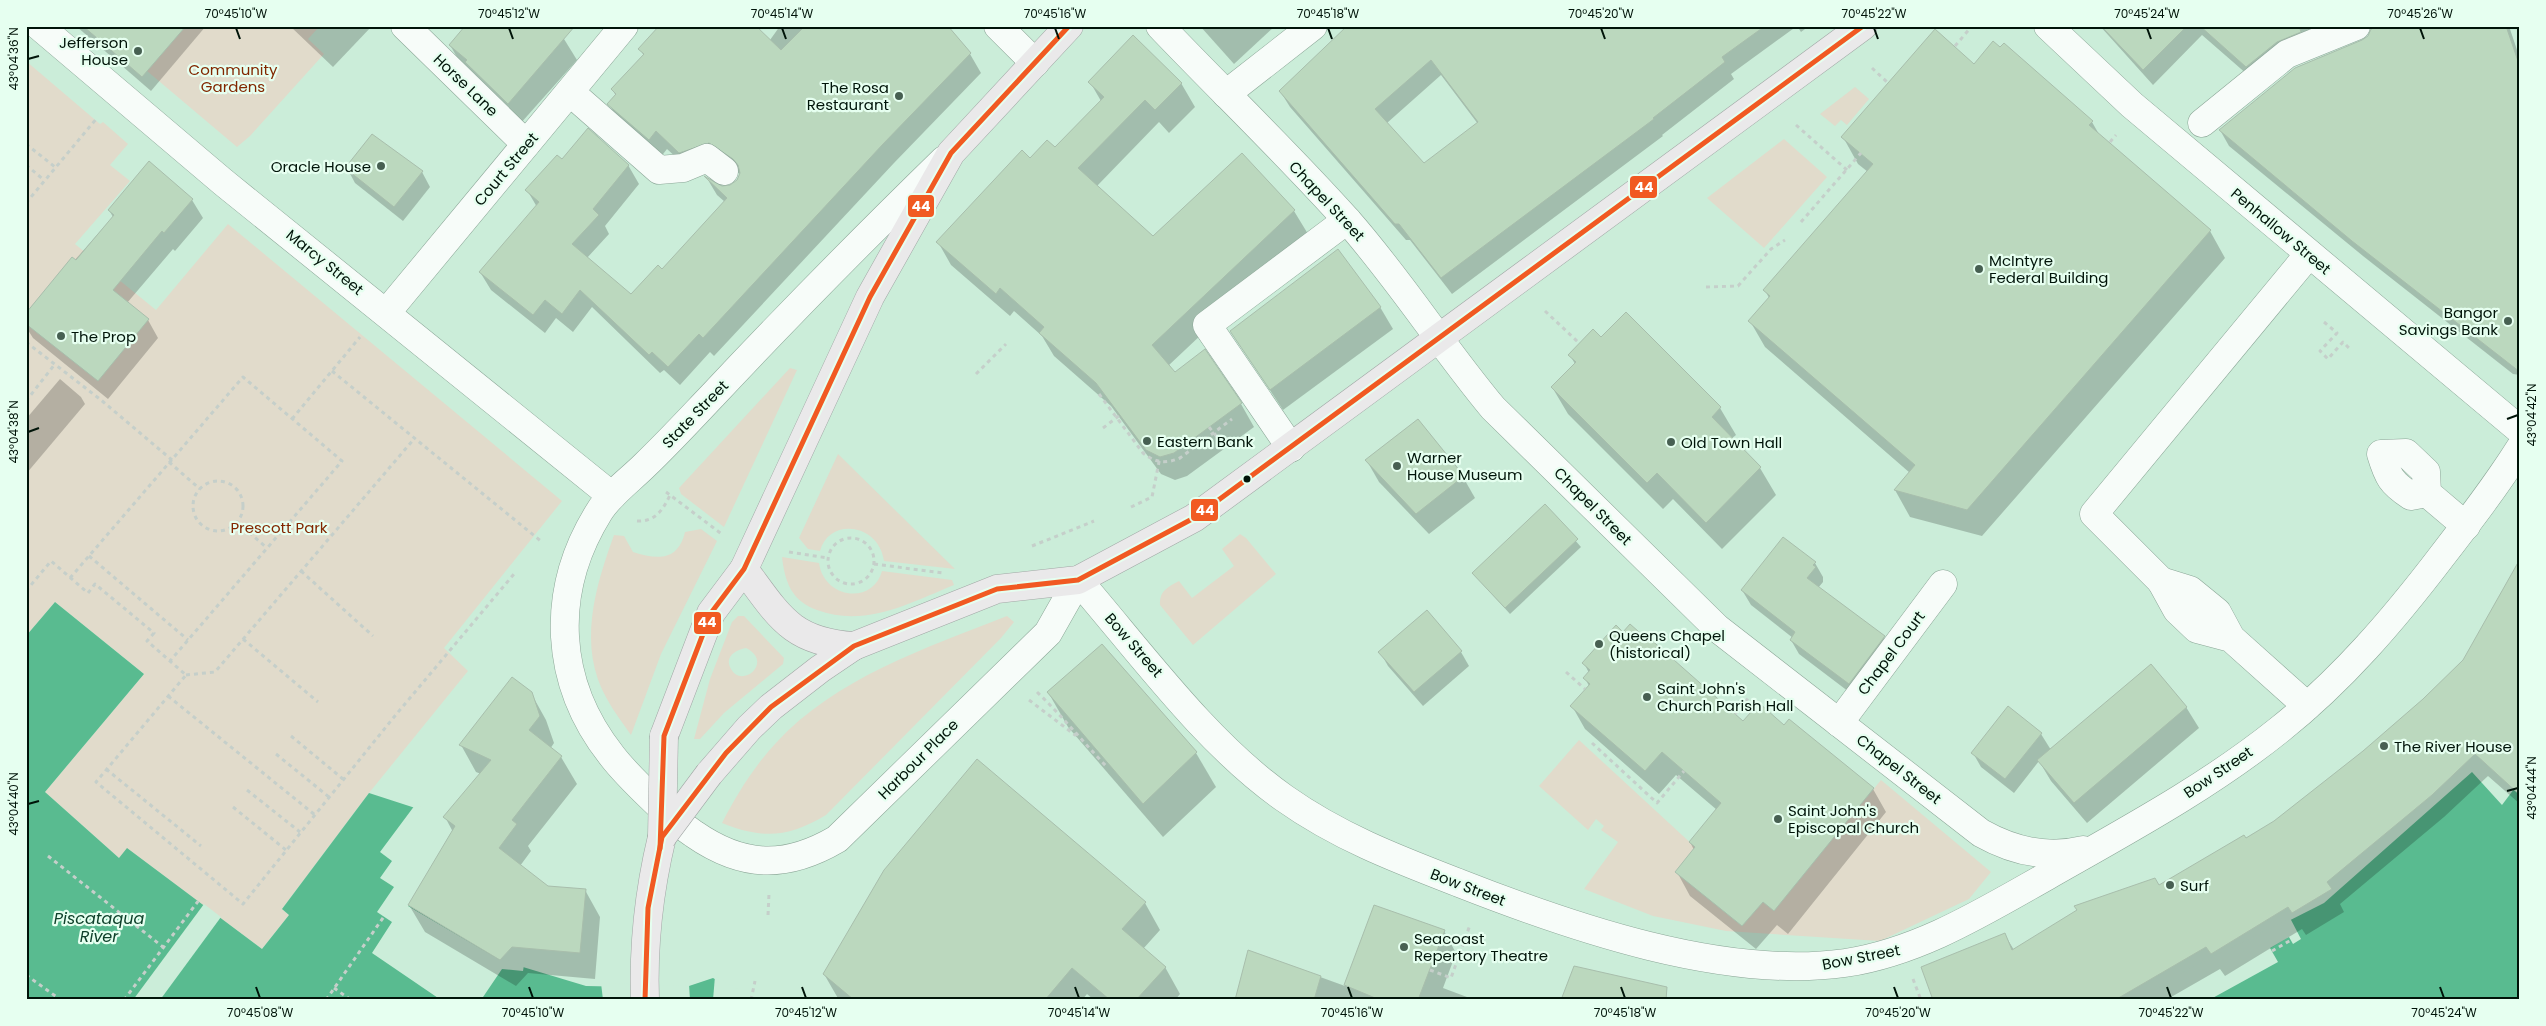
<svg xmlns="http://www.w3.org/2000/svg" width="2546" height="1026" viewBox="0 0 2546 1026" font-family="Poppins,sans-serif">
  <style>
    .green { fill: #e1dbcb; fill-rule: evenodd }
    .water { fill: #59bb90 }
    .pier { fill: #cbedd9 }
    .shadow { fill: #0003; fill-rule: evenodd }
    .building { fill: #bbd8be; stroke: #a8beac; fill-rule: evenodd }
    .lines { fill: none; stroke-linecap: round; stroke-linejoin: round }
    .minor-casing { stroke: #8ba697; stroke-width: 29 }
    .major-casing { stroke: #a1a7a5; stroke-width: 29 }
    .path { stroke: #c5cfca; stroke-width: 3; stroke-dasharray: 4 4; stroke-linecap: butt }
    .minor { stroke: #f7fcf9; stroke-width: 28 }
    .major { stroke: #eae9ea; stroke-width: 28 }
    .major-bridge-casing { stroke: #a1a7a5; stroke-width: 29; stroke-linecap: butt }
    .major-bridge { stroke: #eae9ea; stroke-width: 28 }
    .bus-1-casing { stroke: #e6fff0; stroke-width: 9 }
    .bus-1 { stroke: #f15a22; stroke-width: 5 }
    .ticks { fill: none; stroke: #001409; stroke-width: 2 }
    .poi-dot { fill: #476052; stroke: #e6fff0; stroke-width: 2 }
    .bus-dot { fill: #001409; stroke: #e6fff0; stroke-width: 2 }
    .labels { text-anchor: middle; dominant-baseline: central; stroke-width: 4.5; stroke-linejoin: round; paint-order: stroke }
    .poi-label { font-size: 15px; fill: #001409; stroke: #e6fff0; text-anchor: start }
    .park-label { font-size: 15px; fill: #822700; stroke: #e6fff0 }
    .street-label { font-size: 15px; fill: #001409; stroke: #e6fff0 }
    .water-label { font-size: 16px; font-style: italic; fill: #0e402a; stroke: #e6fff0 }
    .line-badge { stroke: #e6fff0; stroke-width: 2 }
    .badge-label { font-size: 14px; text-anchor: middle; font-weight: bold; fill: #fff }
    .neatline { fill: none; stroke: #001409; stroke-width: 2 }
    .ticks-label { font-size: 12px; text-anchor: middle; fill: #001409 }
  </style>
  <rect width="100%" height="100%" fill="#cbedd9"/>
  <g class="green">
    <polygon points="186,26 320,26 308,39 324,54 250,136 237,147 147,71"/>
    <polygon points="26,61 100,124 103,122 128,144 110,165 130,181 75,244 156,310 228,224 562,501 444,648 468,671 369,793 282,909 289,915 262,949 128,849 119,858 45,792 144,674 55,602 26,636"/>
    <polygon points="1855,87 1869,99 1847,125 1841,120 1835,126 1820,114"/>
    <polygon points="1784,139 1827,177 1764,248 1707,198"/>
    <polygon points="790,368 797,370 724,527 681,494 679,488"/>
    <path d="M838 454 955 569 884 561C879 523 829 517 820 551L808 549 799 538Z"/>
    <path d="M701 529 717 541 661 654 631 735C623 723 614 712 607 699 577 646 595 588 614 535L624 536 633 552C658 560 678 561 685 532Z"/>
    <path d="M1240 534 1246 538 1276 574 1193 645 1160 605C1159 591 1168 587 1179 581L1192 598 1234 566 1222 549Z"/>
    <path d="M782 557 819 563C824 599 873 605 882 571L952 580 954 585C910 603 865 628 817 610 792 601 785 583 782 557Z"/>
    <path d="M738 616H744L784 658 783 664 724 713 700 739H694L710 679 732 622ZM746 648C774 662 742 689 731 669 724 657 735 650 746 648Z"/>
    <path d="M1007 616 1014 622 1001 638 826 815C788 838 762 839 722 823 737 794 753 768 775 744 835 678 926 648 1007 616Z"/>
    <polygon points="1579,740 1695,847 1675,872 1742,926 1763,902 1774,911 1881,780 1991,872 1969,899 1880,941 1726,931 1653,916 1584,889 1618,842 1601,830 1604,826 1596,819 1588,830 1539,786"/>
  </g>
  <g class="water">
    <polygon points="55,602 144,674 45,792 119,858 127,848 262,949 289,915 282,909 369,793 443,817 455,826 408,905 500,960 586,986 683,988 713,978 752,1000 26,1000 26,636"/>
    <polygon points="2472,772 2502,805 2520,781 2520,1000 2140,1000 2188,972 2324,903"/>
  </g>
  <g class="pier">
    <polygon points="415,805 444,815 443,817 455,826 408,906 500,960 502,958 524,965 523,971 502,969 481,1000 441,1000 372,953 392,922 377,912 394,887 380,878 392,861 380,852"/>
    <polygon points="204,904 221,917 160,1000 133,1000"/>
    <polygon points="2290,918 2301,939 2293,944 2289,937 2270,948 2278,962 2209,1000 2138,1000 2187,970"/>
    <polygon points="715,976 753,998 755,1000 713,1000"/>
    <polygon points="601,983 682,986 689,984 690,1000 603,1000"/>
  </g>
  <g class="shadow">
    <polygon points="76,26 206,26 151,91"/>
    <polygon points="290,26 372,26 333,67"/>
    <polygon points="550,26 564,39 577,60 520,124 462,66 450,45"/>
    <polygon points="780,26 946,26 970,54 981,73 894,163 714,356 710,352 680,385 664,370 660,373 592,307 573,332 556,318 545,333 491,290 480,272 537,207 527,190 562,161 628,165 639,184 605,226 609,234 587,258 631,296 662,271 725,202 717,195 708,180 721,188 731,186 738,181 740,174 721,161 691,171 667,149 660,158 620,123 609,104 616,96 612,89 644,56 640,49 770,40"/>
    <polygon points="1200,26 1275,26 1234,64"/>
    <path d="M1623 26H1797L1731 74 1734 79 1662 135 1663 136 1452 294 1410 240H1406L1290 107 1280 91 1316 57ZM1441 75 1478 124 1424 165 1387 123Z"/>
    <polygon points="1797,26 1809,26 1801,32"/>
    <polygon points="2100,26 2367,26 2256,82 2202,35 2153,85"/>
    <polygon points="2369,26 2509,26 2520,59 2520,375 2513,374 2363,256 2229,146 2220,130 2296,69 2369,37 2373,28"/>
    <polygon points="2001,49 2092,122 2100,136 2210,231 2225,258 1982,536 1910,517 1895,490 1910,473 1765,347 1750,321 1769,298 1765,290 1868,172 1858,164 1843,137"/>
    <polygon points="1090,82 1181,83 1195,107 1169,133 1159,122 1097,186 1153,237 1242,155 1294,211 1308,234 1168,366 1174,373 1241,404 1254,427 1187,476 1175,480 1161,474 1111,406 1054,356 1042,336 1014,311 1010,316 951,265 938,242 1030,159 1055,149 1101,101"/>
    <polygon points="347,168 422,172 430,187 403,221 355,183"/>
    <polygon points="192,200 203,218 175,251 173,249 127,303 148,320 158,338 108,399 33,338 26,327 26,315 113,217 109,210"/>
    <polygon points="1380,307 1393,329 1283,410 1231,331"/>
    <polygon points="1626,314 1720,408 1736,435 1731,439 1760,468 1776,495 1722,549 1673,499 1663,509 1568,414 1552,387 1575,364 1570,355 1601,339"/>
    <polygon points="60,379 81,397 85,404 26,474 26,419"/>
    <polygon points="1367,461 1463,477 1475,498 1429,534 1379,482"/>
    <polygon points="1545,506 1581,547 1510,614 1473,573"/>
    <polygon points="2520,562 2520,804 2488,776 2444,817 2340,904 2344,912 2306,935 2302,929 2225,976 2220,969 2166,1000 1934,1000 2005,935 2014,950 2159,887 2275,822 2364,752 2424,700 2464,661"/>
    <polygon points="1815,563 1823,577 1823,582 1818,588 1884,637 1892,651 1857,698 1799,654 1791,640 1793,638 1751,605 1742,590"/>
    <polygon points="1380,652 1461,652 1469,666 1423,706 1388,666"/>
    <polygon points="1584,663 1743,723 1784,727 1873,789 1886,812 1788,934 1777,925 1756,949 1690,896 1677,872 1694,850 1690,842 1717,810 1676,775 1659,794 1585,729 1572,706 1589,686 1585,678 1589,673"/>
    <polygon points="1048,692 1196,753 1216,787 1163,837 1068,727"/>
    <polygon points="531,693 546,720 554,743 550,749 561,757 577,784 528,846 531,851 520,866 547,887 585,890 600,917 595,979 528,973 516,986 425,932 409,905 453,832 445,817 481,774 476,772 461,745"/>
    <polygon points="2186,707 2199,728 2087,823 2051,781 2039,761 2014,793 1981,767 1973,753 2009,708 2041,734 2051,750"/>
    <polygon points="1145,903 1160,930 1143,949 1165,967 1180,994 1175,1000 1094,1000 1087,994 1082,1000 839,1000 824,974"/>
    <polygon points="1375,907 1444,931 1456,953 1443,988 1475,1000 1236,1000 1249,951 1345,986"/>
  </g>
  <g class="building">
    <polygon points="83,26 186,26 142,77"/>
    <polygon points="465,26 575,26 508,104 465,62 467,60 449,45"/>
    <polygon points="659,26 756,26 781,50 805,26 948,26 971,53 883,144 703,338 699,334 668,367 652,352 649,355 580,290 562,314 545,300 533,315 479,272 539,202 525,190 557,155 562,159 588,128 629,165 593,209 599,215 572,244 631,294 658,265 662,269 727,198 704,176 722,186 730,185 737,180 740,173 738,165 733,159 709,143 679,153 656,131 649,140 607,104 616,94 611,89 644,54 638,49"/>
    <path d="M1347 26H1765L1722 57 1725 62 1653 118 1654 119 1441 278 1399 224H1395L1279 91ZM1431 60 1478 122 1424 163 1375 109Z"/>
    <polygon points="2101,26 2187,26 2143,70"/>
    <polygon points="2200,26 2299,26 2301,32 2277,42 2246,67"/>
    <polygon points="2380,26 2506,26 2520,67 2520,372 2352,241 2219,130 2295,68 2362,40 2368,36 2371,29"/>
    <polygon points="1935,29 1974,64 1993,41 2000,47 2004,43 2093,121 2089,125 2211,230 1967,510 1894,490 1915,465 1748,321 1770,296 1763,290 1873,164 1841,137"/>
    <polygon points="1133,35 1182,83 1155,110 1145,100 1078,168 1153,236 1242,153 1295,210 1152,345 1175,372 1205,349 1242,403 1174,453 1160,457 1146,450 1096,383 1039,333 1044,327 1000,288 996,294 936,242 1022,150 1030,158 1047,140 1055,147 1104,97 1088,82"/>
    <polygon points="372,134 423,171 394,207 345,168"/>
    <polygon points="149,161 193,199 164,233 162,231 113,290 149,319 98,381 26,324 26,313 72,257 76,260 114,215 108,210"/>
    <polygon points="1338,249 1381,307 1270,390 1230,331"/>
    <polygon points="1626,312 1721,407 1712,417 1761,467 1706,523 1657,473 1647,483 1551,387 1576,362 1568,355 1593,329 1601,337"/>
    <polygon points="1418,419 1464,476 1416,514 1365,460"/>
    <polygon points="1545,504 1578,539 1505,608 1472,573"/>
    <polygon points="1783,537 1816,562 1813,565 1816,567 1807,578 1885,636 1849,684 1790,640 1795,632 1741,590"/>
    <polygon points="2520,559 2520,795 2475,754 2432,795 2327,882 2332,889 2292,913 2288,907 2211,954 2206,947 2115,1000 1933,1000 1921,967 2005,933 2012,950 2077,910 2074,906 2155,878 2159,885 2244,835 2246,838 2274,821 2363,751 2423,699 2463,660"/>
    <polygon points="1427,610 1462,651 1414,692 1378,652"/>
    <polygon points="1630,624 1647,639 1648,637 1743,721 1759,703 1784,725 1789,719 1874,788 1774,911 1763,902 1742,926 1675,872 1695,847 1689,842 1721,803 1662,752 1645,771 1570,706 1590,684 1583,678 1590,670 1582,663 1616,625 1623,632"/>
    <polygon points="1102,644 1197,752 1143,804 1047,692"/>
    <polygon points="2151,664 2187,707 2074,803 2037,760"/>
    <polygon points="512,677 532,692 540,716 529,730 562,756 512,820 517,824 499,848 548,886 586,889 580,953 512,947 500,960 408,905 455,826 443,817 491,760 459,745"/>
    <polygon points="2008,706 2042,733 2005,779 1971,753"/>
    <polygon points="977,759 1146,902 1122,929 1166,967 1136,1000 1110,1000 1072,968 1045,1000 854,1000 823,974 884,870"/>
    <polygon points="1374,905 1445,930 1418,1000 1380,1000 1344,985"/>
    <polygon points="1248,950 1321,976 1314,1000 1235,1000"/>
    <polygon points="1574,966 1667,987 1666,1000 1561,1000"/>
  </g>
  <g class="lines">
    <g class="minor-casing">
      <g id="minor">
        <polyline points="39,26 223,182 612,496"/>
        <polyline points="405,26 526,144"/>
        <polyline points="998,26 1035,63"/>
        <path d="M1160 26C1222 91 1287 153 1347 220 1400 280 1442 347 1493 408L1717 628 1981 833C2013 851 2047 859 2083 850"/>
        <polyline points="2048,26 2132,105 2520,430"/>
        <polyline points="570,92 659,170 683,168 707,158 724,171"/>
        <polyline points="1226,94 1313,26"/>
        <polyline points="2202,123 2287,54 2356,26"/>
        <path d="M944 160C865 237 788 315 713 395 691 418 669 442 645 465 630 480 610 494 599 512 549 592 554 683 612 756 629 778 650 796 670 816 677 823 686 828 694 834 743 868 786 869 837 839L1048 633 1078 580C1141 653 1206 743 1284 798 1339 837 1397 859 1459 883 1571 927 1724 980 1845 963 1919 952 1983 912 2047 876 2126 831 2208 787 2279 730 2342 680 2394 619 2442 556 2469 521 2496 486 2520 448"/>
        <polyline points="387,312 624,26"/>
        <polyline points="1291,448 1207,325 1347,220"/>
        <path d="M2427 493 2426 472 2406 453 2381 454C2388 477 2391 483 2411 496L2427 493 2466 526"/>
        <polyline points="2161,581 2094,514 2309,254"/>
        <polyline points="2231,638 2197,629 2177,610 2161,581 2190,590 2217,612 2231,638 2307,706"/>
        <polyline points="1839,723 1943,584"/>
      </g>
    </g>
    <g class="major-casing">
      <g id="major">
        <path d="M744 569C779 616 791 642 854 646"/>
        <polyline points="664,736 711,613 744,569 870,297 951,153 1069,26"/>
        <polyline points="709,774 749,728 771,707 820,669 854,646 997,589 1078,580 1194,518 1863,26"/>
        <path d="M645 1000C643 944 649 891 662 837"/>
      </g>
    </g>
    <g class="path">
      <polyline points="1955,46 1972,26"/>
      <polyline points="1872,68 1888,83"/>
      <polyline points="1796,125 1847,170"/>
      <polyline points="2110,142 2116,135"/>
      <polyline points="26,144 55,167"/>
      <polyline points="26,165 44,180"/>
      <polyline points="26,203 97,118"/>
      <polyline points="1801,222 1861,153"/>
      <polyline points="1706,287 1738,286 1771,249 1785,240"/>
      <polyline points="1545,311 1579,343"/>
      <polyline points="2324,322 2337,333 2320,351 2328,359 2343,342 2350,349"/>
      <polyline points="26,342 101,400 172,460"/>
      <polyline points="332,371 542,542"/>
      <polyline points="976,374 1006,344"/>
      <path d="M1099 394 1143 453C1155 463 1166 464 1180 458L1232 419"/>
      <polyline points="26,401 55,364"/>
      <polyline points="292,419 360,337"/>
      <polyline points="1209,427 1223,444"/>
      <polyline points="1103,428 1120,415"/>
      <polyline points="169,462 200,489"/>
      <circle cx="218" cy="506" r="25"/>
      <polyline points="666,492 723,535"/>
      <polyline points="1131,507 1152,497 1160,457"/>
      <path d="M637 521C655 522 663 510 670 495"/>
      <polyline points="237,522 267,548"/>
      <circle cx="851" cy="561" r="23"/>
      <polyline points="1032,546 1094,521"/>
      <polyline points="789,552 828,558"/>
      <polyline points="89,556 188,640"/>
      <polyline points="874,564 943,573"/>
      <polyline points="301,571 373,636"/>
      <polyline points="70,578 243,377 342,461 170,661"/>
      <polyline points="26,591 51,561 88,593 95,584 154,633 147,641 186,675 96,782 243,904 394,717 514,574"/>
      <polyline points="243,639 318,702"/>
      <polyline points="1566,672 1585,689"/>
      <polyline points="186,675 215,672 414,439"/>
      <path d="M1037 692C1062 716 1083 742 1107 767"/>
      <polyline points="168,696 315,815"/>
      <polyline points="1029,700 1075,735 1079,732"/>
      <polyline points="1735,714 1750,696"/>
      <polyline points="291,736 343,779"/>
      <polyline points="1592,743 1657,803 1684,771"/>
      <polyline points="276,754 329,797"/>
      <polyline points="106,769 201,846"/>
      <polyline points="247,790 300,832"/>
      <polyline points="233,807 286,850"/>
      <polyline points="48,856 163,947"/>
      <polyline points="768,915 769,894"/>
      <polyline points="2272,951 2291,940"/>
      <polyline points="1430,970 1451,978 1470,925"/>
      <polyline points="26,975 61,1000"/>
      <polyline points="1913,979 1921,1000"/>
      <polyline points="334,988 351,1000"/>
      <polyline points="124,1000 199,900"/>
      <polyline points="326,1000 385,915"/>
      <polyline points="751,1000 755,981"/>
    </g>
    <use href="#minor" class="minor"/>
    <use href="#major" class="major"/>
    <g class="major-bridge-casing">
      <g id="major-bridge">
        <polyline points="662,837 664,736"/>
        <polyline points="662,837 709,774"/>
      </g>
    </g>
    <use href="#major-bridge" class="major-bridge"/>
    <g class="bus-1-casing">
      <g id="bus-1">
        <polyline points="660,849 664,736 711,613 744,569 870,297 951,153 1069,26"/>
        <polyline points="645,1000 648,908 662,837 726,753 771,707 854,646 997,589 1078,580 1194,518 1863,26"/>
      </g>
    </g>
    <use href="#bus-1" class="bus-1"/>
  </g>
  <path class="ticks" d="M236 28 240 39M509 28 513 39M782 28 786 39M1055 28 1059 39M1328 28 1332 39M1601 28 1605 39M1874 28 1878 39M2147 28 2151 39M2420 28 2424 39M28 59 39 56M2507 419 2518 415M28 432 39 428M2507 791 2518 788M28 804 39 801M256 987 260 998M529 987 533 998M802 987 806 998M1075 987 1079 998M1348 987 1352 998M1621 987 1625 998M1894 987 1898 998M2167 987 2171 998M2440 987 2444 998"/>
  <g class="poi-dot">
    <circle cx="138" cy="51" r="5"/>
    <circle cx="899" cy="96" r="5"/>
    <circle cx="381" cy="166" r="5"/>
    <circle cx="1979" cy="269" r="5"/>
    <circle cx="2508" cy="321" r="5"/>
    <circle cx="61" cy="336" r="5"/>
    <circle cx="1147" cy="441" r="5"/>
    <circle cx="1671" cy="442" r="5"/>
    <circle cx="1397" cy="466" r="5"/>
    <circle cx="1599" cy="644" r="5"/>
    <circle cx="1647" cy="697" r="5"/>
    <circle cx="2384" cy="746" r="5"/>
    <circle cx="1778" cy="819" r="5"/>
    <circle cx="2170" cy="885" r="5"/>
    <circle cx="1404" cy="947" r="5"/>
  </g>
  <circle class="bus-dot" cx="1247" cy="479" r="4.5"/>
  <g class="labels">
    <g class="poi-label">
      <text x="128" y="42" text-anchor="end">Jefferson<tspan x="128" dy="17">House</tspan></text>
      <text x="889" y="87" text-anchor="end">The Rosa<tspan x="889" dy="17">Restaurant</tspan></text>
      <text x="371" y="166" text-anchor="end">Oracle House</text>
      <text x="1989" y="260">McIntyre<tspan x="1989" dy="17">Federal Building</tspan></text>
      <text x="2498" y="312" text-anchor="end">Bangor<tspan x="2498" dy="17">Savings Bank</tspan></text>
      <text x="71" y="336">The Prop</text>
      <text x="1157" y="441">Eastern Bank</text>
      <text x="1681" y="442">Old Town Hall</text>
      <text x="1407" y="457">Warner<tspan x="1407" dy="17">House Museum</tspan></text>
      <text x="1609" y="635">Queens Chapel<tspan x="1609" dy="17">(historical)</tspan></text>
      <text x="1657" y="688">Saint John's<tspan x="1657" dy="17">Church Parish Hall</tspan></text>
      <text x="2394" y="746">The River House</text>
      <text x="1788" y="810">Saint John's<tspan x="1788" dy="17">Episcopal Church</tspan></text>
      <text x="2180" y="885">Surf</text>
      <text x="1414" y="938">Seacoast<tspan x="1414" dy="17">Repertory Theatre</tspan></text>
    </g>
    <g class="park-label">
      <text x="233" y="69">Community<tspan x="233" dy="17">Gardens</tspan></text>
      <text x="279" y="527">Prescott Park</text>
    </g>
    <g class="street-label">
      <text transform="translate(466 85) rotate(44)">Horse Lane</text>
      <text transform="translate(506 169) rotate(-50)">Court Street</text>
      <text transform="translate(1327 201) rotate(47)">Chapel Street</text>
      <text transform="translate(2281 231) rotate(40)">Penhallow Street</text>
      <text transform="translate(325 262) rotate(39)">Marcy Street</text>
      <text transform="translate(695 414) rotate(-46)">State Street</text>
      <text transform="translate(1593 506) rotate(45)">Chapel Street</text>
      <text transform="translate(1134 645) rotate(49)">Bow Street</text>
      <text transform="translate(1891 653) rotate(-53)">Chapel Court</text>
      <text transform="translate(918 759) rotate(-45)">Harbour Place</text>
      <text transform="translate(1899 769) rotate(38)">Chapel Street</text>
      <text transform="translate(2218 772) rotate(-34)">Bow Street</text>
      <text transform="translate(1468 887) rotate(21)">Bow Street</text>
      <text transform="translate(1861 957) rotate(-11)">Bow Street</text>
    </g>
    <g class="water-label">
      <text x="99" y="918">Piscataqua<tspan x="99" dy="18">River</tspan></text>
    </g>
  </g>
  <g class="line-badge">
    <rect x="1629" y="175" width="29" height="24" rx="5" fill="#f15a22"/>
    <rect x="907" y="194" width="28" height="24" rx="5" fill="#f15a22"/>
    <rect x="1190" y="498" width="29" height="24" rx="5" fill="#f15a22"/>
    <rect x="693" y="611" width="29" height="24" rx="5" fill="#f15a22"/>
  </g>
  <g class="badge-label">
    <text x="1644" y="192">44</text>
    <text x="921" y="211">44</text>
    <text x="1205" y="515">44</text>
    <text x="707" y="627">44</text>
  </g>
  <rect width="2546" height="1026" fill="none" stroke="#e6fff0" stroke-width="55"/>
  <rect x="28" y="28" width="2490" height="970" class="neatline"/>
  <g class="ticks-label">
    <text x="236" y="18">70°45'10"W</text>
    <text x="509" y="18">70°45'12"W</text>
    <text x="782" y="18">70°45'14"W</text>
    <text x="1055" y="18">70°45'16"W</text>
    <text x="1328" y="18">70°45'18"W</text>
    <text x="1601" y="18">70°45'20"W</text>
    <text x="1874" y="18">70°45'22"W</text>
    <text x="2147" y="18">70°45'24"W</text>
    <text x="2420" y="18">70°45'26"W</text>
    <text transform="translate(14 59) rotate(-90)" y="4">43°04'36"N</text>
    <text transform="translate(2532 415) rotate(-90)" y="4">43°04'42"N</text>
    <text transform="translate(14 432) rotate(-90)" y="4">43°04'38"N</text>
    <text transform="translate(2532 788) rotate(-90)" y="4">43°04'44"N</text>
    <text transform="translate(14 804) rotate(-90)" y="4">43°04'40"N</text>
    <text x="260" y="1017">70°45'08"W</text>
    <text x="533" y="1017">70°45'10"W</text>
    <text x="806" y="1017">70°45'12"W</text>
    <text x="1079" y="1017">70°45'14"W</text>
    <text x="1352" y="1017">70°45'16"W</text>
    <text x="1625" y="1017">70°45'18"W</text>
    <text x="1898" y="1017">70°45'20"W</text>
    <text x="2171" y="1017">70°45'22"W</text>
    <text x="2444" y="1017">70°45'24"W</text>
  </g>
</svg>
